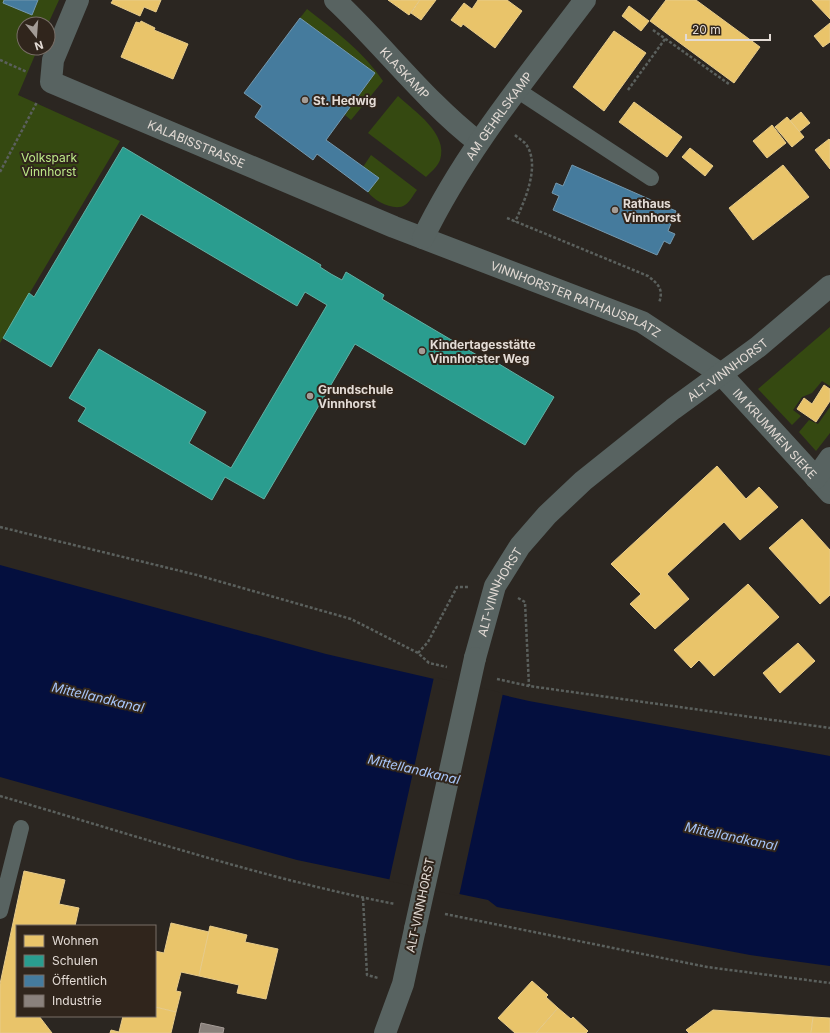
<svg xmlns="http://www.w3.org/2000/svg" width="830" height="1033" viewBox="0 0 830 1033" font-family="Inter,sans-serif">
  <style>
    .green { fill: #354911 }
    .water { fill: #040f3e }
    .pier { fill: #2b2621 }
    .homes { fill: #e9c46a; stroke: #e7cb8a }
    .schools { fill: #2a9d8f; stroke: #62b0a4 }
    .public { fill: #457b9d; stroke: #7498ae }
    .industry { fill: #8a817c; stroke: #a59c97 }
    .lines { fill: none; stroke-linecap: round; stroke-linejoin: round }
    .path { stroke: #5b605d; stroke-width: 2.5; stroke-dasharray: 3 2; stroke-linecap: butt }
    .service { stroke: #586361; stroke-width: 16 }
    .minor { stroke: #586361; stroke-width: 22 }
    .tertiary { stroke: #586361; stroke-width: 22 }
    .tertiary-bridge { stroke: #586361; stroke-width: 22 }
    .poi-dot { fill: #a39c96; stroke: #30251c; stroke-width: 1.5 }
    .labels { text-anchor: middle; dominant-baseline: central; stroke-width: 4; stroke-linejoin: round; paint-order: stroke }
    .street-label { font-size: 12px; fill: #e3dbd5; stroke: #30251c }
    .poi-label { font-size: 12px; font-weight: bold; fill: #e3dbd5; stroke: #30251c; text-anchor: start }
    .park-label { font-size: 12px; fill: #bde988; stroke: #30251c }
    .water-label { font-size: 13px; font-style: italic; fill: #a7c5f8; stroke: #30251c }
  </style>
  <rect width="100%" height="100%" fill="#2b2621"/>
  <g class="green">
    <polygon points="0,0 59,0 48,24 24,24 24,48 38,48 18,95 120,141 0,343"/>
    <path d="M307 9C334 30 364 52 383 81L351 120 345 115 375 73 300 18Z"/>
    <path d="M398 96C414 111 449 134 440 160 438 166 431 172 426 177L368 133Z"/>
    <path d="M371 155 417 190C413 195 410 202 405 205 395 212 374 201 368 192 365 186 365 174 363 167Z"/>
    <polygon points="830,327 830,386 822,381 812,393 802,397 793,410 801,416 792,425 758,389"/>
    <polygon points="830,407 830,433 816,451 799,432 809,420 818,424"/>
  </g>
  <polygon class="water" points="0,565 326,654 529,701 830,756 830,966 750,955 497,907 488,900 297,860 0,777"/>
  <polygon class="pier" points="434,677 503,693 459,896 389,881"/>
  <g class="homes">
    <polygon points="113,0 161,0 156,12 144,7 140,16 111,3"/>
    <polygon points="388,0 420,0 409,15"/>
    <polygon points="420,0 436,0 421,20 411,13"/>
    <polygon points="478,0 507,0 522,11 495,48 463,24 461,27 451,20 464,3 472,9"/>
    <polygon points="666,0 696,0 760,47 734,83 650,21"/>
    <polygon points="812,0 830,0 830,19"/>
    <polygon points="629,6 649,21 641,31 622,16"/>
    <polygon points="141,21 155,28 154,30 188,44 173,79 121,57 136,22 140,23"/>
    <polygon points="830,23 830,42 823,47 814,36"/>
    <polygon points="614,31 646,53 604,111 573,87"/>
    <polygon points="634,102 682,137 667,157 619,122"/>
    <polygon points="801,112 810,123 799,132 790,121"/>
    <polygon points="787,117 804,137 792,147 775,127"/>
    <polygon points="772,125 786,143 767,158 753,141"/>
    <polygon points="829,139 830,140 830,169 815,150"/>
    <polygon points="690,148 713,166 705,176 682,157"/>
    <polygon points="783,165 809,197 753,240 729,208"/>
    <polygon points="824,385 830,389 830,401 816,422 797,409 804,398 812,404"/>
    <polygon points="717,466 746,499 759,487 778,507 740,540 724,522 667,574 689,599 655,629 630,604 641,594 611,564"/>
    <polygon points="802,519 830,550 830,595 820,604 769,548"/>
    <polygon points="748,584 779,617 714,676 699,660 691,668 674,650"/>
    <polygon points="798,643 815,661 780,693 763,673"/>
    <polygon points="24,871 65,880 59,904 79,908 75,926 17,926 17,1016 39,1016 52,1033 0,1033 0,984"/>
    <polygon points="171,923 209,932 199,976 181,972 176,991 181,992 176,1012 155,1007 155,951 164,953"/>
    <polygon points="210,926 247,935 245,942 278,949 266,999 237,993 239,985 199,976"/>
    <polygon points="532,981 548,995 546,997 558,1008 536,1033 515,1033 498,1018"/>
    <polygon points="155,1007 176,1012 171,1033 110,1033 111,1030 119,1032 123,1016 155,1016"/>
    <polygon points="558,1008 571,1019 573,1017 588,1031 586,1033 536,1033"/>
    <polygon points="713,1010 813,1017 811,1033 689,1033 686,1030"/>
    <polygon points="813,1017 830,1018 830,1033 811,1033"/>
  </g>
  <polygon class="schools" points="123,147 321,265 320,267 331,274 342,280 346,272 384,295 382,299 482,358 484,355 554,397 525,445 355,344 264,499 225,477 212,500 78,421 86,408 69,398 99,349 206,412 189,443 231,468 327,305 305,292 297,306 141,214 51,367 3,338 29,293 34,297"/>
  <g class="public">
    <polygon points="4,0 38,0 32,15 3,3"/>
    <polygon points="300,18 375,73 326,140 379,178 368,192 317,154 313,160 255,117 262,106 244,93"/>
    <polygon points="572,165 676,211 668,231 675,234 670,244 664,241 657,255 553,210 559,196 552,193 556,183 563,186"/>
  </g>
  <polygon class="industry" points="201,1023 224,1028 223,1033 199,1033"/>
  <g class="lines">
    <g class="path">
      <polyline points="653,30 729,84"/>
      <polyline points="0,60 27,72"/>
      <polyline points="628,90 665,39"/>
      <path d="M515 135C518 138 522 140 525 143 542 164 524 202 515 222"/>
      <polyline points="0,172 37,102"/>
      <path d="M507 218 648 276C658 284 664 289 659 303"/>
      <polyline points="0,527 197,575 351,619 418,653 429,663 447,667"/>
      <polyline points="518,598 525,602 529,686"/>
      <polyline points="418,653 428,642 457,587 468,587"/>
      <polyline points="497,679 529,686 830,728"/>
      <path d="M0 796C131 834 261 878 395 904"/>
      <polyline points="363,898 367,975 378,978"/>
      <polyline points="445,914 707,967 830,983"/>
    </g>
    <g class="service">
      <polyline points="517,90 651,178"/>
      <polyline points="0,911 21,828"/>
    </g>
    <g class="minor">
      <path id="s1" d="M78 0 53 60 51 82 394 227 642 322 721 374 830 493"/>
      <path id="s2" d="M335 0C384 46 425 101 478 142"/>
      <path id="s3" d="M423 238C465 151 527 77 585 0"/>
      <polyline points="816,478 830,458"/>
    </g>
    <g class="tertiary">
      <path id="s4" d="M475 658 495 586 520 546 547 515 583 481 673 409 758 347 830 286"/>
      <polyline points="385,1033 403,984 415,929"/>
    </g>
    <polyline class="tertiary-bridge" points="415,929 475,658"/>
  </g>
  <g class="poi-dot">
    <circle cx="305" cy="100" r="4"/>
    <circle cx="615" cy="210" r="4"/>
    <circle cx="422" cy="351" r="4"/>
    <circle cx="310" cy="396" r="4"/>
  </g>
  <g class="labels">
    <g class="street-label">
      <text stroke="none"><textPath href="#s2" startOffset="101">KLASKAMP</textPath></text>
      <text stroke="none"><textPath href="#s3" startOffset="144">AM GEHRLSKAMP</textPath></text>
      <text stroke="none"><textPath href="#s1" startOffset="245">KALABISSTRASSE</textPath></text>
      <text stroke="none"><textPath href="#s1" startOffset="655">VINNHORSTER RATHAUSPLATZ</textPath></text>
      <text stroke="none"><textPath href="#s4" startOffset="395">ALT-VINNHORST</textPath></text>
      <text stroke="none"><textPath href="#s1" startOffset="900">IM KRUMMEN SIEKE</textPath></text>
      <text stroke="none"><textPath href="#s4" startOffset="71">ALT-VINNHORST</textPath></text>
      <text transform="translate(420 905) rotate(-78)">ALT-VINNHORST</text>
    </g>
    <g class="poi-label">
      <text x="313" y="100">St. Hedwig</text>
      <text x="623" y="203">Rathaus<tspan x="623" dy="14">Vinnhorst</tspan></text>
      <text x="430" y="344">Kindertagesstätte<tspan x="430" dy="14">Vinnhorster Weg</tspan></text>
      <text x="318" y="389">Grundschule<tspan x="318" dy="14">Vinnhorst</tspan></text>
    </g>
    <g class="park-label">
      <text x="49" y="157">Volkspark<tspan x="49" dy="14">Vinnhorst</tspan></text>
    </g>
    <g class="water-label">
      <text transform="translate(98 697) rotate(13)">Mittellandkanal</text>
      <text transform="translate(414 769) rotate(13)">Mittellandkanal</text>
      <text transform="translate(731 836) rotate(12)">Mittellandkanal</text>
    </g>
  </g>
  <rect x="16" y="925" width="140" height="92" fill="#30251c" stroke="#786e66"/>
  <rect x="24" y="935" width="20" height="12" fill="#e9c46a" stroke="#786e66"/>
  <text x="52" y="945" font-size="12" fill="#e3dbd5">Wohnen</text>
  <rect x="24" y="955" width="20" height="12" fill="#2a9d8f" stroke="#786e66"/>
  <text x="52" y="965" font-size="12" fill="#e3dbd5">Schulen</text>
  <rect x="24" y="975" width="20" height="12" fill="#457b9d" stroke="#786e66"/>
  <text x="52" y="985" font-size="12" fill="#e3dbd5">Öffentlich</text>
  <rect x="24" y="995" width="20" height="12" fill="#8a817c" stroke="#786e66"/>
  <text x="52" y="1005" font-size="12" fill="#e3dbd5">Industrie</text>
  <g transform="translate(36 36) rotate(163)"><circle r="19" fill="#30251c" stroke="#786e66"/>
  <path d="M0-3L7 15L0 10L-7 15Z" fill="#a39c96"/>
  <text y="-6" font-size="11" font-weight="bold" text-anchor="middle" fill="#e3dbd5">N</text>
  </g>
  <path d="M686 34v6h84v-6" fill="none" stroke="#e3dbd5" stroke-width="2"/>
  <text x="692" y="34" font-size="12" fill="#e3dbd5" stroke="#30251c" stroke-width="3" paint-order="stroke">20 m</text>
</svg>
